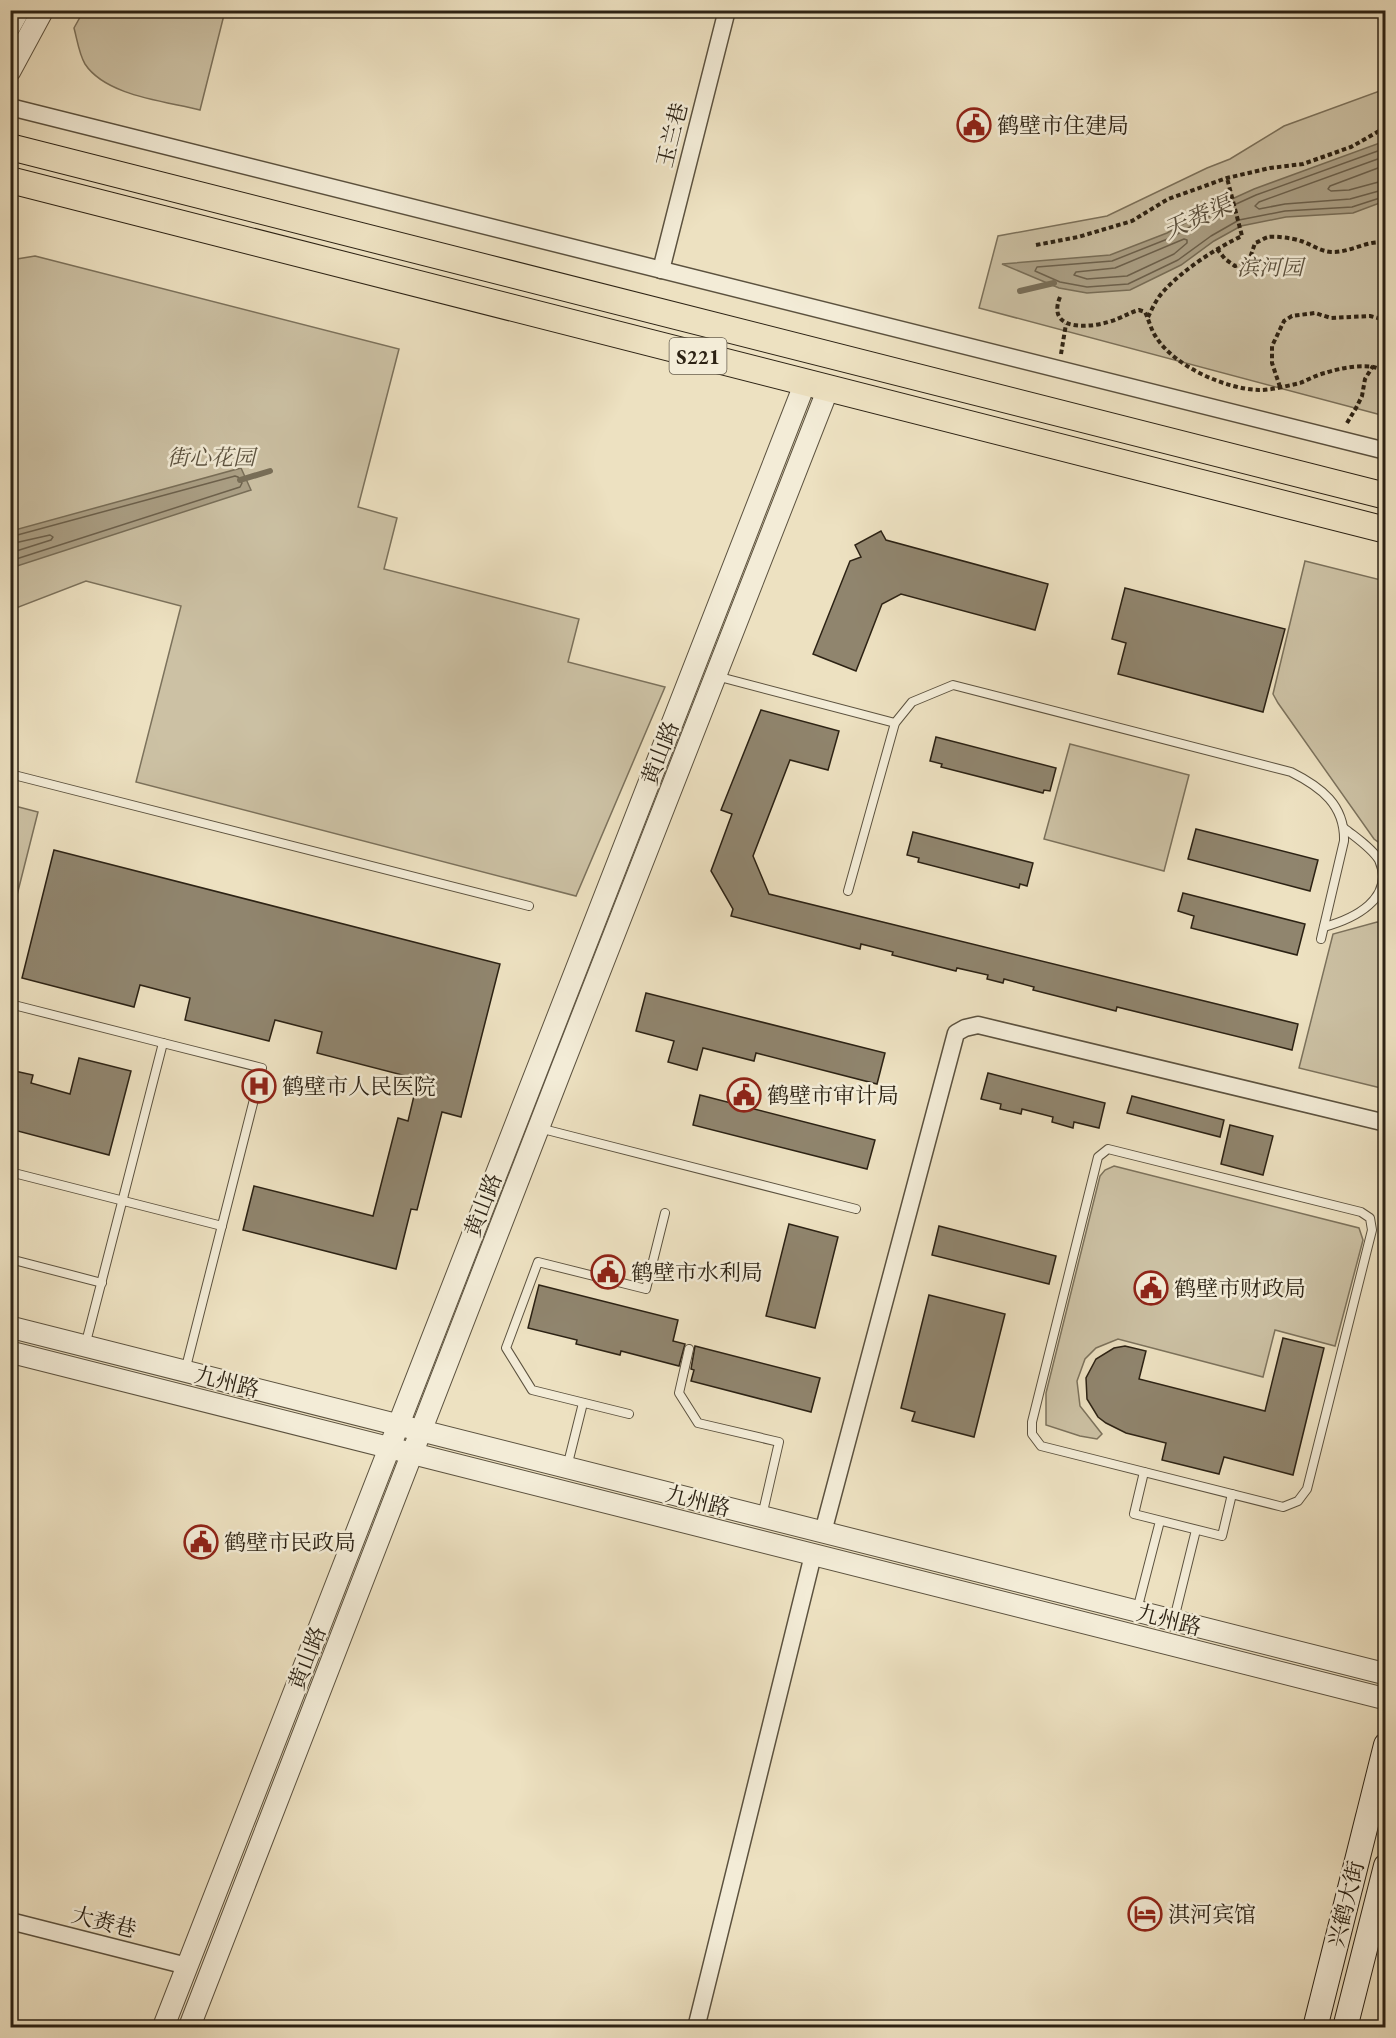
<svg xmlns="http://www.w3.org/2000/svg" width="1396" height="2038" viewBox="0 0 1396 2038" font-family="'EB Garamond','Noto Serif SC',serif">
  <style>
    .green { fill: #ccc1a4; stroke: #7c725c; stroke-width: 1.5 }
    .water { fill: #aba086; stroke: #786e58; stroke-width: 1.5 }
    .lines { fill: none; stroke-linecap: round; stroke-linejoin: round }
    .shore { stroke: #6c614d; stroke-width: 1.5 }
    .stream { stroke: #786e58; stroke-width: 6 }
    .building { fill: #90856e; stroke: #2c2214; stroke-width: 1.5 }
    .service-casing { stroke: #5c523f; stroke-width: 10 }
    .minor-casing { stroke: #5c523f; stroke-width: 19 }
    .tertiary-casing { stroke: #5c523f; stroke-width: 23 }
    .secondary-casing { stroke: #2c2214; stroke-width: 26 }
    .primary-casing { stroke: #2c2214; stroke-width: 28 }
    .path { stroke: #2c2214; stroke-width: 4; stroke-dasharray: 4.5 3; stroke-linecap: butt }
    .service { stroke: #f3ecd7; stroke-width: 8 }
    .minor { stroke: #f3ecd7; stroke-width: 16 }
    .tertiary { stroke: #f3ecd7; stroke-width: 21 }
    .secondary { stroke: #f3ecd7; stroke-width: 24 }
    .primary { stroke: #ede1c1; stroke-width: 26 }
    .labels { text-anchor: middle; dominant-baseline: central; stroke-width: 5; stroke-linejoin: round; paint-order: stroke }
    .shield { fill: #f3ecd7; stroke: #685f4e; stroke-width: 1.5 }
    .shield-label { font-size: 21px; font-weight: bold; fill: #2c2214 }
    .poi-label { font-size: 22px; fill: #2c2214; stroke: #f3ecd7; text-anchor: start }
    .street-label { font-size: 22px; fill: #2c2214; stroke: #f3ecd7 }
    .park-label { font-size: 22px; font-style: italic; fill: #5c523f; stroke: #f3ecd7 }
    .water-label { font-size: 24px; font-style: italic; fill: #584e3c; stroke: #f3ecd7 }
  </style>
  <rect width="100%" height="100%" fill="#ede1c1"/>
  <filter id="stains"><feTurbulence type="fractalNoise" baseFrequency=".00333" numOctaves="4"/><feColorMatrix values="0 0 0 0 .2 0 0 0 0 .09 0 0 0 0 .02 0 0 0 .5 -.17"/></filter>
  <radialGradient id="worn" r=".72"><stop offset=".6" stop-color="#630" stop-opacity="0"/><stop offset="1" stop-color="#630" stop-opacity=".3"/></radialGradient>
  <g class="green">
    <path d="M84 10 225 11 200 110C165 101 106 96 85 64 79 54 77 39 74 28Z"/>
    <polygon points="1385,89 1385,416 979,308 998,236 1107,216 1207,168 1230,159 1284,126"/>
    <polygon points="35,256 399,349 358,507 397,518 384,569 579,619 568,662 665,687 576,896 136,782 181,606 86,581 11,610 11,260"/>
    <polygon points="1305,561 1385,581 1385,847 1374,839 1278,703 1273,694"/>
    <polygon points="1070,744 1189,775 1164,871 1044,839"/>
    <polygon points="11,805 38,812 11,919 10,805"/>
    <polygon points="1377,922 1386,924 1385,1089 1299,1068 1333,934"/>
    <polygon points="1114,1166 1359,1228 1363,1240 1335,1346 1275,1330 1263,1377 1118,1339 1096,1348 1085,1359 1077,1381 1080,1406 1102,1434 1097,1439 1080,1436 1046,1425 1046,1393 1100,1176 1105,1170"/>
  </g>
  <g class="water">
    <polygon points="1385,141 1385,201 1353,213 1286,217 1241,226 1214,241 1181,265 1130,290 1087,293 1059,288 1002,264 1110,255 1167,233 1210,209 1254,189"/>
    <polygon points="241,468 251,490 11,568 11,531"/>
  </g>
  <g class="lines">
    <g class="shore">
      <polyline points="1386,148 1256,195 1212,215 1170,238 1112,261 1037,267 1035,271 1060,282 1087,287 1128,284 1178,260 1211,236 1239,220 1285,211 1352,207 1386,196"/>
      <polyline points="1386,156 1259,202 1255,206 1259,209 1285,204 1350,199 1386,189"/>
      <polyline points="1386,165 1330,186 1328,189 1331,191 1349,190 1386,180"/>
      <polygon points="1184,239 1187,240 1187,243 1174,254 1127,276 1087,279 1074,275 1076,272 1115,268"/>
      <polyline points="10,537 235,476 238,477 242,483 240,487 10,561"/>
      <polyline points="10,544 50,535 53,537 51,540 10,553"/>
    </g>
    <g class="stream">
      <polyline points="1020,291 1054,283"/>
      <polyline points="240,480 270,471"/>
    </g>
  </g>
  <g class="building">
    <polygon points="881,531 886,540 1048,584 1035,630 901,594 882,604 856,671 813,654 850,561 861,557 855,545"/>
    <polygon points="1125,588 1285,629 1263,712 1118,674 1126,643 1112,639"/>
    <polygon points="761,710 839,731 828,770 790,760 753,856 769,894 1298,1024 1292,1050 1117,1007 1116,1011 1033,990 1034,987 1004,979 1003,983 987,979 988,975 957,968 956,971 892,955 893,952 861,944 860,949 731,916 733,909 711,871 732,814 721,810"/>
    <polygon points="936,737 1056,768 1050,791 1044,790 1043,793 941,767 942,764 930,761"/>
    <polygon points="1196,829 1318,860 1310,891 1188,859"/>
    <polygon points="913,832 1033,863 1027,886 1020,884 1019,888 918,862 919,858 907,855"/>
    <polygon points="54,850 500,964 461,1117 442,1112 417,1210 411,1209 396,1269 243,1230 254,1186 373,1216 398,1118 408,1121 418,1079 317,1053 322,1032 275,1020 269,1041 185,1020 190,998 140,985 134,1007 22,978"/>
    <polygon points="1183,893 1305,924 1297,955 1191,928 1194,916 1178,911"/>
    <polygon points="646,993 885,1053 877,1084 756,1053 754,1061 703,1048 697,1070 668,1062 674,1041 636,1031"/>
    <polygon points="79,1058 131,1071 109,1155 10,1129 10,1070 33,1075 31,1083 70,1094"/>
    <polygon points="988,1073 1105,1103 1099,1128 1074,1122 1073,1128 1052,1122 1053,1117 1022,1109 1021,1114 1000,1109 1001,1104 981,1099"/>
    <polygon points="700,1095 875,1140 867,1169 693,1125"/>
    <polygon points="1132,1096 1224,1120 1220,1137 1127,1113"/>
    <polygon points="1230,1125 1273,1136 1263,1175 1221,1164"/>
    <polygon points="789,1224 838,1237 815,1328 766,1316"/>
    <polygon points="939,1226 1056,1256 1049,1284 932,1255"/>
    <polygon points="539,1285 678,1320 673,1341 685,1344 679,1366 621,1351 620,1355 576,1344 577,1340 528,1328"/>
    <polygon points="929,1295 1005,1314 974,1437 912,1421 915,1412 901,1408"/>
    <polygon points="1283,1338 1324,1348 1293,1475 1224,1457 1219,1474 1162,1460 1166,1443 1126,1433 1106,1423 1098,1417 1087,1399 1086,1378 1096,1359 1114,1348 1125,1346 1146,1351 1139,1379 1265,1411"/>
    <polygon points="695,1346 820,1378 811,1412 691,1381 694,1370 691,1369"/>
  </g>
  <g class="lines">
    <g class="service-casing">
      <g id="service">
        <polyline points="716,676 895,723"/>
        <polyline points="10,774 529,906"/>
        <path d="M848 891 895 723 912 702 953 685 1291 772C1321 787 1345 805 1344 841L1321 939"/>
        <path d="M1324 927C1353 919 1396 899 1379 860 1372 848 1355 837 1344 828"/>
        <polyline points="10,1004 163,1043"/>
        <polyline points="539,1128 856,1209"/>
        <polygon points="1108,1149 1361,1212 1370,1218 1372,1230 1307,1489 1298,1501 1283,1507 1041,1446 1032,1434 1032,1422 1098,1157"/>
        <polyline points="10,1172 222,1226"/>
        <polyline points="10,1259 102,1283"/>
        <polyline points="85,1346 163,1043 262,1068 185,1371"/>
        <polyline points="689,1349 679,1393 698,1423 779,1442 762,1516"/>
        <polyline points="629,1414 532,1390 506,1348 538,1262 646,1289 665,1213"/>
        <polyline points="567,1467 583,1403"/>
        <polyline points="1144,1472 1134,1514 1222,1536 1232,1494"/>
        <polyline points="1137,1610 1160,1521"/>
        <polyline points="1174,1619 1196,1530"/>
      </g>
    </g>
    <g class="minor-casing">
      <g id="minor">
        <polyline points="10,107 1386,451"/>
        <polyline points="661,270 727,10"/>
        <polyline points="823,1532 956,1033 965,1028 978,1025 1386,1123"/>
        <polyline points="10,1921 187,1966"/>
        <polyline points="696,2028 813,1555"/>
      </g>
    </g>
    <g class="tertiary-casing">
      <g id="tertiary">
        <polyline points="10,26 19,10"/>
        <polyline points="10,71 43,10"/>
        <polyline points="10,1327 1386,1674"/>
        <polyline points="10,1352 1386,1699"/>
        <polyline points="163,2028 805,383"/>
        <polyline points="189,2028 561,1070 828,389"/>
      </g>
    </g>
    <g class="secondary-casing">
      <g id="secondary">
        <polyline points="1315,2028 1386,1745"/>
        <polyline points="1345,2028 1386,1866"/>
      </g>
    </g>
    <g class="primary-casing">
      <g id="primary">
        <polyline points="10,147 1386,496"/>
        <polyline points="10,180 1386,530"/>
      </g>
    </g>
    <g class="path">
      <polyline points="1036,245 1078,237 1132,221 1168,199 1227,178 1270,168 1303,164 1351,147 1386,127"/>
      <path d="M1217 249 1225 259 1235 266 1249 261 1255 243C1259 242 1264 238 1268 237 1276 236 1293 238 1301 241 1311 244 1319 251 1331 252 1350 253 1369 239 1386 243"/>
      <path d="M1060 297C1045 334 1096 328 1117 319 1125 316 1131 312 1139 310L1145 312C1149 320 1151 330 1156 337 1174 366 1225 389 1259 390 1272 390 1287 386 1300 383 1308 380 1316 375 1325 373 1340 368 1376 360 1386 374"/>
      <path d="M1148 317C1152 309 1156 300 1162 293 1181 271 1216 248 1242 236L1227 178"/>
      <polyline points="1061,354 1066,324"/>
      <polyline points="1280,387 1272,363 1272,346 1284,321 1292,316 1315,313 1331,318 1370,316 1378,318 1386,324"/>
      <polyline points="1347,423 1356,408 1362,396 1365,379 1373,366"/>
    </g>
    <use href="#service" class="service"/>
    <use href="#minor" class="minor"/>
    <use href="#tertiary" class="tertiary"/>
    <use href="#secondary" class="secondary"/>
    <use href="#primary" class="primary"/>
  </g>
  <defs>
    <g id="civic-ring" transform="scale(1.725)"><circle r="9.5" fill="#f3ecd7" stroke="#8f2418" stroke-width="1.5"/><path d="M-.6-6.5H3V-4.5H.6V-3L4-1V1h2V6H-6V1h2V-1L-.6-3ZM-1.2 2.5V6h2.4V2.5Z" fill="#8f2418"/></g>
    <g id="hospital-ring" transform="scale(1.725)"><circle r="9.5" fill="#f3ecd7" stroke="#8f2418" stroke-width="1.5"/><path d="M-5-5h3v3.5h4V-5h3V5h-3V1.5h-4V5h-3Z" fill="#8f2418"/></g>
    <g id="hotel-ring" transform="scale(1.725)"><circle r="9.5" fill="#f3ecd7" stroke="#8f2418" stroke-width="1.5"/><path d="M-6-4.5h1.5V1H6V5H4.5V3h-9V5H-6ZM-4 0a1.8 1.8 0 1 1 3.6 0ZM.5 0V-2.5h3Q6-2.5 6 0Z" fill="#8f2418"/></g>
  </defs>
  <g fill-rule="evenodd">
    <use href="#civic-ring" x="974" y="125"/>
    <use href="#hospital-ring" x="259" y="1086"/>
    <use href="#civic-ring" x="744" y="1095"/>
    <use href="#civic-ring" x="608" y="1272"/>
    <use href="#civic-ring" x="1151" y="1288"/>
    <use href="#civic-ring" x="201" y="1542"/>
    <use href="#hotel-ring" x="1145" y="1914"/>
  </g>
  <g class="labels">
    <rect class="shield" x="669.5" y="338" width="57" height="36" rx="4.5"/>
    <g class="shield-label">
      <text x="698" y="356">S221</text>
    </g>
    <g class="poi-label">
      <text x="997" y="125">鹤壁市住建局</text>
      <text x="282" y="1086">鹤壁市人民医院</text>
      <text x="767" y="1095">鹤壁市审计局</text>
      <text x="631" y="1272">鹤壁市水利局</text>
      <text x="1174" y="1288">鹤壁市财政局</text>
      <text x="224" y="1542">鹤壁市民政局</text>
      <text x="1168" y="1914">淇河宾馆</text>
    </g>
    <g class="street-label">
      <text transform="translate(672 135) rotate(-76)">玉兰巷</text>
      <text transform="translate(660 753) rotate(-69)">黄山路</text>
      <text transform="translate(483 1205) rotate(-69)">黄山路</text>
      <text transform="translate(227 1382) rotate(14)">九州路</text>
      <text transform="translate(698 1501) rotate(14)">九州路</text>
      <text transform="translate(1169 1620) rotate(14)">九州路</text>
      <text transform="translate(307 1658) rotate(-69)">黄山路</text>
      <text transform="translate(1346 1904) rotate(-76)">兴鹤大街</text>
      <text transform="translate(104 1922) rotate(14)">大赉巷</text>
    </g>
    <g class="park-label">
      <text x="1270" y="267">滨河园</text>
      <text x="211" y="457">街心花园</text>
    </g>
    <g class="water-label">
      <text transform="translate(1197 217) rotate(-24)">天赉渠</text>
    </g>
  </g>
  <rect width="1396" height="2038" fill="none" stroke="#ede1c1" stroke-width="36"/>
  <rect x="12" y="12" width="1372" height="2014" fill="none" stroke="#2c2214" stroke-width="3"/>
  <rect x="18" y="18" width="1360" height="2002" fill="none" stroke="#2c2214" stroke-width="1.5"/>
  <rect width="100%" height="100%" filter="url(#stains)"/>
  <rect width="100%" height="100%" fill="url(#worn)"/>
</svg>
